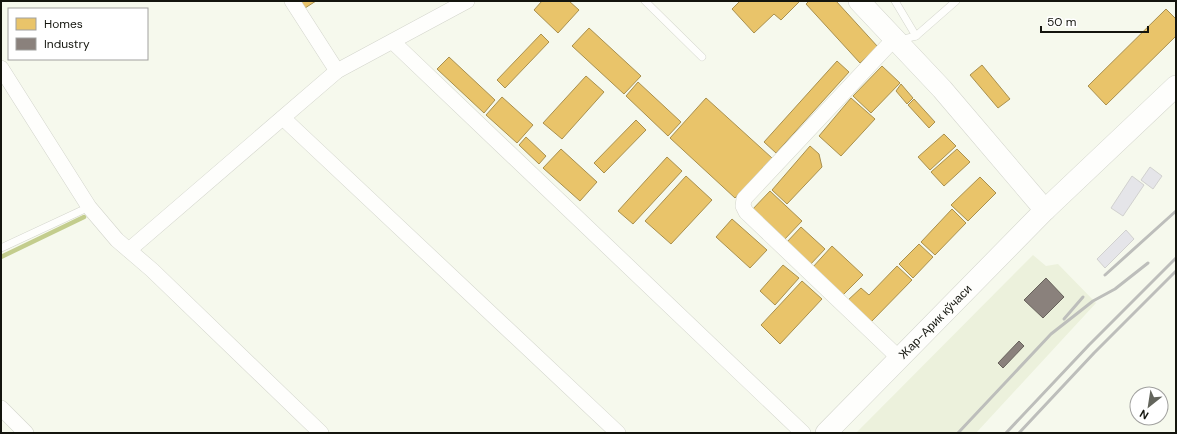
<svg xmlns="http://www.w3.org/2000/svg" width="1177" height="434" viewBox="0 0 1177 434" font-family="'DM Sans',sans-serif">
  <style>
    .built { fill: #ecf1dc }
    .homes { fill: #e9c46a; stroke: #a9904e }
    .industry { fill: #8a817c; stroke: #67615b }
    .lines { fill: none; stroke-linecap: round; stroke-linejoin: round }
    .stream { stroke: #c3cd8d; stroke-width: 4.5 }
    .building { fill: #e5e5e9; stroke: #d1d1cf }
    .service-casing { stroke: #d3d5cc; stroke-width: 8 }
    .minor-casing { stroke: #d3d5cc; stroke-width: 16 }
    .secondary-casing { stroke: #d3d5cc; stroke-width: 22 }
    .service { stroke: #fefefc; stroke-width: 7 }
    .minor { stroke: #fefefc; stroke-width: 15 }
    .secondary { stroke: #fefefc; stroke-width: 21 }
    .rail { stroke: #bdbebb; stroke-width: 3 }
    .labels { text-anchor: middle; dominant-baseline: central; stroke-width: 4; stroke-linejoin: round; paint-order: stroke }
    .street-label { font-size: 12px; fill: #14150e; stroke: #fff }
  </style>
  <rect width="100%" height="100%" fill="#f6f9ed"/>
  <polygon class="built" points="1033,255 1046,266 1058,264 1096,303 976,433 856,433"/>
  <g class="homes">
    <polygon points="300,1 316,1 305,8"/>
    <polygon points="542,1 569,1 579,10 558,33 534,10"/>
    <polygon points="740,1 800,1 781,20 774,14 754,33 732,9"/>
    <polygon points="809,1 836,1 878,47 860,63 806,4"/>
    <polygon points="1166,9 1176,19 1176,36 1106,105 1088,86"/>
    <polygon points="589,28 641,76 624,94 572,46"/>
    <polygon points="541,34 549,42 505,88 497,80"/>
    <polygon points="449,57 495,100 484,113 437,69"/>
    <polygon points="837,61 849,72 776,153 764,142"/>
    <polygon points="982,65 1010,99 998,108 970,75"/>
    <polygon points="882,66 900,83 871,113 853,96"/>
    <polygon points="586,76 604,92 562,139 543,123"/>
    <polygon points="638,82 681,122 668,136 626,96"/>
    <polygon points="901,84 913,98 907,104 896,91"/>
    <polygon points="502,97 533,125 517,143 486,115"/>
    <polygon points="706,98 772,158 735,198 670,138"/>
    <polygon points="851,98 875,119 841,156 819,136"/>
    <polygon points="914,99 935,122 929,128 908,105"/>
    <polygon points="636,120 646,130 604,173 594,163"/>
    <polygon points="944,134 956,146 930,170 918,157"/>
    <polygon points="526,137 546,156 539,164 519,145"/>
    <polygon points="810,146 819,154 822,167 787,204 772,190"/>
    <polygon points="561,149 597,182 580,201 543,168"/>
    <polygon points="957,149 970,162 944,186 931,172"/>
    <polygon points="667,157 682,171 633,224 618,211"/>
    <polygon points="686,176 712,200 671,244 645,221"/>
    <polygon points="980,177 996,193 968,221 951,205"/>
    <polygon points="770,191 802,221 783,241 751,211"/>
    <polygon points="952,209 966,223 935,255 921,242"/>
    <polygon points="732,219 767,250 750,268 716,237"/>
    <polygon points="801,227 825,249 809,266 786,243"/>
    <polygon points="919,244 933,257 913,278 899,264"/>
    <polygon points="832,246 863,275 842,296 812,268"/>
    <polygon points="783,265 799,278 775,305 760,291"/>
    <polygon points="897,266 912,280 870,323 847,301 861,288 869,295"/>
    <polygon points="802,281 822,299 780,344 761,325"/>
  </g>
  <g class="industry">
    <polygon points="1046,278 1064,297 1043,318 1024,300"/>
    <polygon points="1019,341 1024,346 1003,368 998,363"/>
  </g>
  <g class="lines">
    <polyline class="stream" points="1,257 84,217"/>
  </g>
  <g class="building">
    <polygon points="1150,167 1162,176 1153,189 1141,180"/>
    <polygon points="1132,176 1144,185 1123,216 1111,208"/>
    <polygon points="1126,230 1134,239 1105,268 1097,259"/>
  </g>
  <g class="lines">
    <g class="service-casing">
      <g id="service">
        <polyline points="645,1 702,57"/>
        <polyline points="895,1 916,36"/>
        <polyline points="900,40 916,36 956,1"/>
        <polyline points="1,248 89,207"/>
      </g>
    </g>
    <g class="minor-casing">
      <g id="minor">
        <polyline points="292,1 337,71"/>
        <polyline points="895,38 744,199 743,206 746,212 899,358"/>
        <polyline points="393,42 803,433"/>
        <polyline points="1,68 89,207 117,240 152,270 321,433"/>
        <polyline points="283,118 618,433"/>
        <polyline points="129,250 337,71 467,1"/>
        <polyline points="1,408 26,433"/>
      </g>
    </g>
    <g class="secondary-casing">
      <g id="secondary">
        <polyline points="859,1 942,89 1045,210"/>
        <path id="s1" d="M826 433 1045 210 1176 86"/>
      </g>
    </g>
    <use href="#service" class="service"/>
    <use href="#minor" class="minor"/>
    <use href="#secondary" class="secondary"/>
    <g class="rail">
      <polyline points="1105,275 1176,211"/>
      <polyline points="1064,319 1083,297"/>
      <polyline points="958,433 1051,334 1093,301 1115,289 1148,263"/>
      <polyline points="1006,433 1089,345 1176,258"/>
      <polyline points="1019,433 1094,353 1176,271"/>
    </g>
  </g>
  <g class="labels">
    <g class="street-label">
      <text stroke="none"><textPath href="#s1" startOffset="156">Жар-Арик кўчаси</textPath></text>
    </g>
  </g>
  <rect width="1177" height="434" fill="none" stroke="#14150e" stroke-width="4"/>
  <rect x="8" y="8" width="140" height="52" fill="#ffffff" stroke="#a1a19f"/>
  <rect x="16" y="18" width="20" height="12" fill="#e9c46a" stroke="#a1a19f"/>
  <text x="44" y="28" font-size="12" fill="#14150e">Homes</text>
  <rect x="16" y="38" width="20" height="12" fill="#8a817c" stroke="#a1a19f"/>
  <text x="44" y="48" font-size="12" fill="#14150e">Industry</text>
  <g transform="translate(1149 406) rotate(210)"><circle r="19" fill="#ffffff" stroke="#a1a19f"/>
  <path d="M0-3L7 15L0 10L-7 15Z" fill="#63655c"/>
  <text y="-6" font-size="11" font-weight="bold" text-anchor="middle" fill="#14150e">N</text>
  </g>
  <path d="M1041 26v6h107v-6" fill="none" stroke="#14150e" stroke-width="2"/>
  <text x="1047" y="26" font-size="12" fill="#14150e" stroke="#ffffff" stroke-width="3" paint-order="stroke">50 m</text>
</svg>
